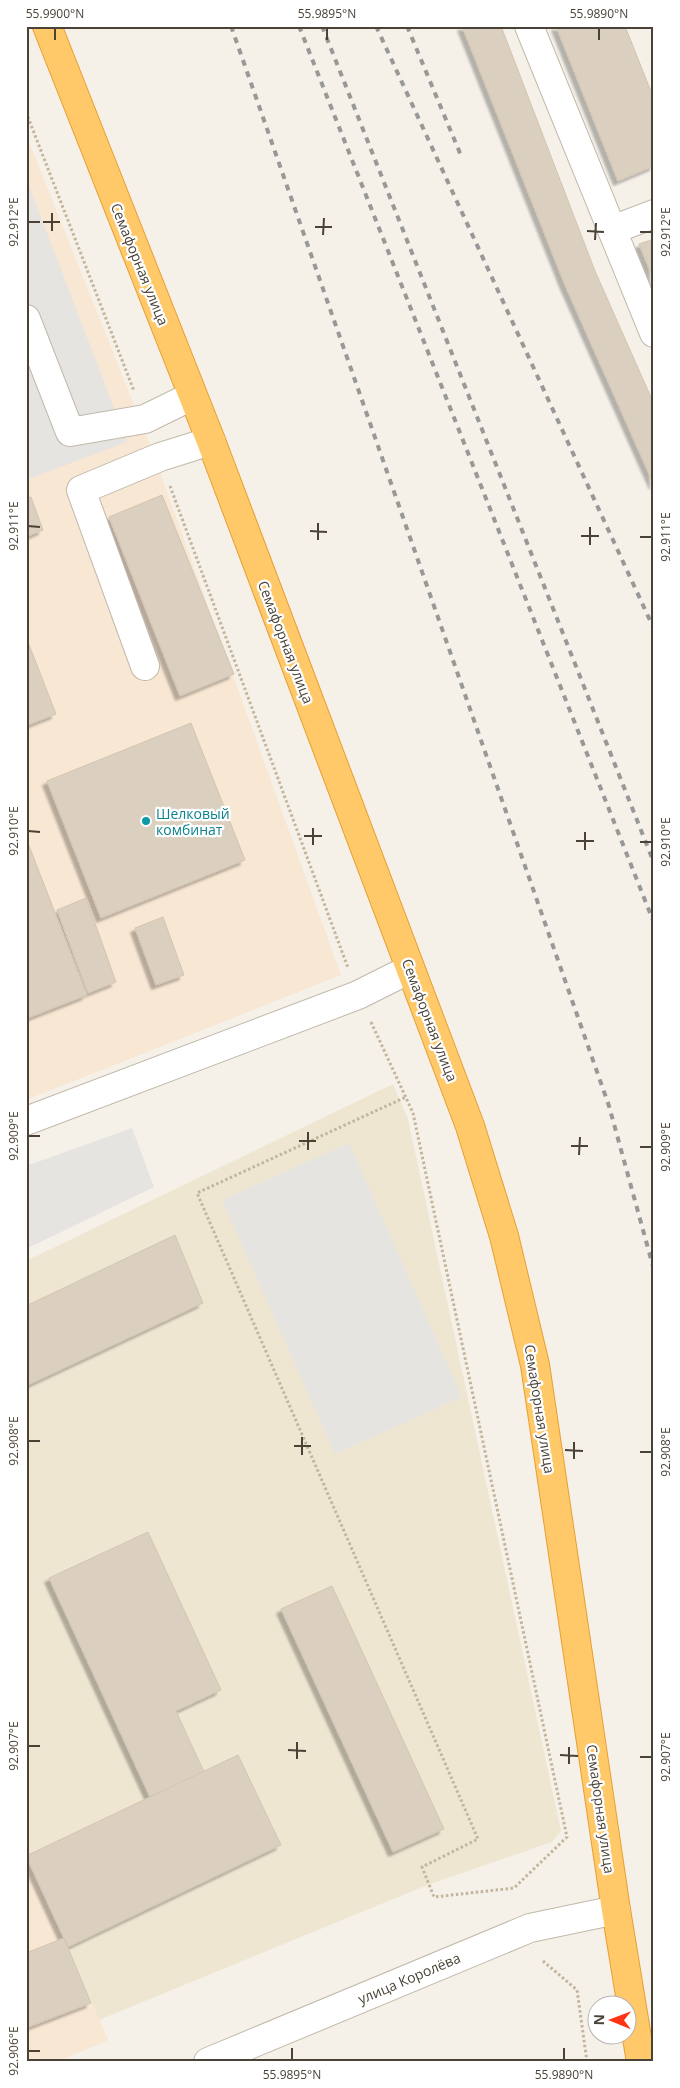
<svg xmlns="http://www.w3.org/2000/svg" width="680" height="2088" viewBox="0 0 680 2088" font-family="'Open Sans',sans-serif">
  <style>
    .commercial { fill: #f8e7d3 }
    .education { fill: #efe6d2 }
    .parking { fill: #e6e4e1 }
    .building { fill: #dbd0c0; stroke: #d3c4b0; filter: url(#shadow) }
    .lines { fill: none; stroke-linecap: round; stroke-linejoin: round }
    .minor-casing { stroke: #c1b9ab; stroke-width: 30 }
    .highway-casing { stroke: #e79f32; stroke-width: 30 }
    .path { stroke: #c4b49b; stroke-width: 3; stroke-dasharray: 2.5 2.5; stroke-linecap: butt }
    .minor { stroke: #fff; stroke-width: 28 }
    .highway { stroke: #ffc96a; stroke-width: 28 }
    .rail { stroke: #989898; stroke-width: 4; stroke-dasharray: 6 6; stroke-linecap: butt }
    .ticks { fill: none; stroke: #4a4237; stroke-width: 2 }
    .culture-dot { fill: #0f9aa8; stroke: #fff; stroke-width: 2 }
    .labels { text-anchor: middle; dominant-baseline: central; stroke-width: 4.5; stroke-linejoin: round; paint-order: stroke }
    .street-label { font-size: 14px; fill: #4a4237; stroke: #fff }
    .culture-label { font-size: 14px; fill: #0d838f; stroke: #fff; text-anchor: start }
    .neatline { fill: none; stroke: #4a4237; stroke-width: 2 }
    .ticks-label { font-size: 12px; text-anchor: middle; fill: #4a4237 }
  </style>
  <defs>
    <filter id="shadow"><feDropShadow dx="-4.5" dy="4.5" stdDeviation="1" flood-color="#0004"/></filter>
  </defs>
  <rect width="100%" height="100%" fill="#f5f1e9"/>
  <g class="commercial">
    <polygon points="26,134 150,445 341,975 26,1100"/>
    <polygon points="26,1857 68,1947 108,2040 57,2062 26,2062"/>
  </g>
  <polygon class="education" points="393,1084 408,1119 561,1831 552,1842 430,1884 99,2020 68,1947 26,1857 26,1261"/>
  <g class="parking">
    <polygon points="26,178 127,442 26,480"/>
    <polygon points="132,1128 154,1187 26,1249 26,1166"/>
    <polygon points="349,1143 462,1397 335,1454 222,1200"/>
  </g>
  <g class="building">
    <polygon points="462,26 501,26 595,271 654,404 654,485 565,285"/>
    <polygon points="556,26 625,26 654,99 654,166 618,181"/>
    <polygon points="654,239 654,280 639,244"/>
    <polygon points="162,495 234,674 180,696 109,517"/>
    <polygon points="31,497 43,530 26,537 26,498"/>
    <polygon points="26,637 56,714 28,725 26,719"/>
    <polygon points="191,723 245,860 101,918 47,781"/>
    <polygon points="26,838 87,995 28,1018 26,1013"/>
    <polygon points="86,898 116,982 88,993 57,910"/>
    <polygon points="163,917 184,975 156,985 135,928"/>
    <polygon points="175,1235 203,1303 26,1386 26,1306"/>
    <polygon points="148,1532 221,1690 176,1711 204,1772 150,1797 49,1578"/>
    <polygon points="332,1586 444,1829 393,1852 281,1609"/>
    <polygon points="238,1755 281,1845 68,1947 26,1856"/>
    <polygon points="64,1938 91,2003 26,2028 26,1953"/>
  </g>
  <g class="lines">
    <g class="minor-casing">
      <g id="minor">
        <polyline points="529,26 654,333"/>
        <polyline points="612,230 654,214"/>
        <polyline points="26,319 70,432 145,419 192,396"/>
        <polyline points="145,666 81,490 160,457 211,441"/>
        <polyline points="26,1121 358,995 410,969"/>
        <polyline points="208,2062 530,1928 616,1910"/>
      </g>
    </g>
    <g class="highway-casing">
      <polyline id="highway" points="47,26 211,441 470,1126 504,1236 535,1365 616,1910 641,2062"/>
    </g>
    <g class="path">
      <polyline points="26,112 134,391"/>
      <polyline points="170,486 348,968"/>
      <polyline points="371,1022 413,1113 567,1837 514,1888 434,1897 422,1867 478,1839 197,1193 406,1097"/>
      <polyline points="543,1961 577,1990 587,2062"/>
    </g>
    <use href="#minor" class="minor"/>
    <use href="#highway" class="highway"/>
    <g class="rail">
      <polyline points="231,26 609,1106 654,1270"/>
      <polyline points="299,26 654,923"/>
      <polyline points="322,26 654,863"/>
      <polyline points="376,26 654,629"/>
      <polyline points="407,26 462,158"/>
    </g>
  </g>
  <path class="ticks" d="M55 40V28M327 40V28M599 40V28M28 222H40M43 222H60M315 227H332M52 231V213M587 231 604 232M640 232H652M323 235 324 218M595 240 596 223M28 526 40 527M310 531 327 532M581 536H599M640 537H652M318 540V523M590 545V527M28 831 40 832M304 836H322M576 841H594M640 842H652M313 845V828M585 850V832M28 1136H40M299 1141H316M571 1146H588M640 1147H652M308 1150V1132M579 1155 580 1137M28 1441H40M294 1446H311M565 1450 583 1451M640 1452H652M302 1455V1437M574 1459V1442M28 1746H40M288 1750 306 1751M560 1755 578 1756M640 1757H652M297 1759V1742M569 1764V1747M28 2051H40M292 2060V2048M564 2060V2048"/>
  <circle class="culture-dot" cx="146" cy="821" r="5"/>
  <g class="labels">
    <g class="street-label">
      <text transform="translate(140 264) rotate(68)">Семафорная улица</text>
      <text transform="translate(286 642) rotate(69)">Семафорная улица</text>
      <text transform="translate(430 1020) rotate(69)">Семафорная улица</text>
      <text transform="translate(540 1409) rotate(81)">Семафорная улица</text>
      <text transform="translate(601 1809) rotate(82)">Семафорная улица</text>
      <text transform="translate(409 1978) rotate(-23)">улица Королёва</text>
    </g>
    <g class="culture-label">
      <text x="156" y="813">Шелковый<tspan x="156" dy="16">комбинат</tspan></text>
    </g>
  </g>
  <rect width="680" height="2088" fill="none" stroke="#ffffff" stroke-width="55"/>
  <g transform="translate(612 2020) rotate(271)"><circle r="24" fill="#ffffff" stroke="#b7b3af"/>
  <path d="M0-4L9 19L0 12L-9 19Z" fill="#ff3316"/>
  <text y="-8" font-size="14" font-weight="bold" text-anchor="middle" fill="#4a4237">N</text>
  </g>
  <rect x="28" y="28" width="624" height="2032" class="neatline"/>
  <g class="ticks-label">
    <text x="55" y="18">55.9900°N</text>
    <text x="327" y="18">55.9895°N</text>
    <text x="599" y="18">55.9890°N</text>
    <text transform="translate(14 222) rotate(-90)" y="4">92.912°E</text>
    <text transform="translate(666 232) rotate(-90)" y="4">92.912°E</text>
    <text transform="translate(14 526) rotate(-90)" y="4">92.911°E</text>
    <text transform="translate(666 537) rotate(-90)" y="4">92.911°E</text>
    <text transform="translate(14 831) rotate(-90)" y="4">92.910°E</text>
    <text transform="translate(666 842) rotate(-90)" y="4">92.910°E</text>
    <text transform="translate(14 1136) rotate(-90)" y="4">92.909°E</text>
    <text transform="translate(666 1147) rotate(-90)" y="4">92.909°E</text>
    <text transform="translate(14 1441) rotate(-90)" y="4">92.908°E</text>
    <text transform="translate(666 1452) rotate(-90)" y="4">92.908°E</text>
    <text transform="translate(14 1746) rotate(-90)" y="4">92.907°E</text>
    <text transform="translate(666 1757) rotate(-90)" y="4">92.907°E</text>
    <text transform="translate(14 2051) rotate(-90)" y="4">92.906°E</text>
    <text x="292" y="2079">55.9895°N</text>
    <text x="564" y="2079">55.9890°N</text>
  </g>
</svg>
